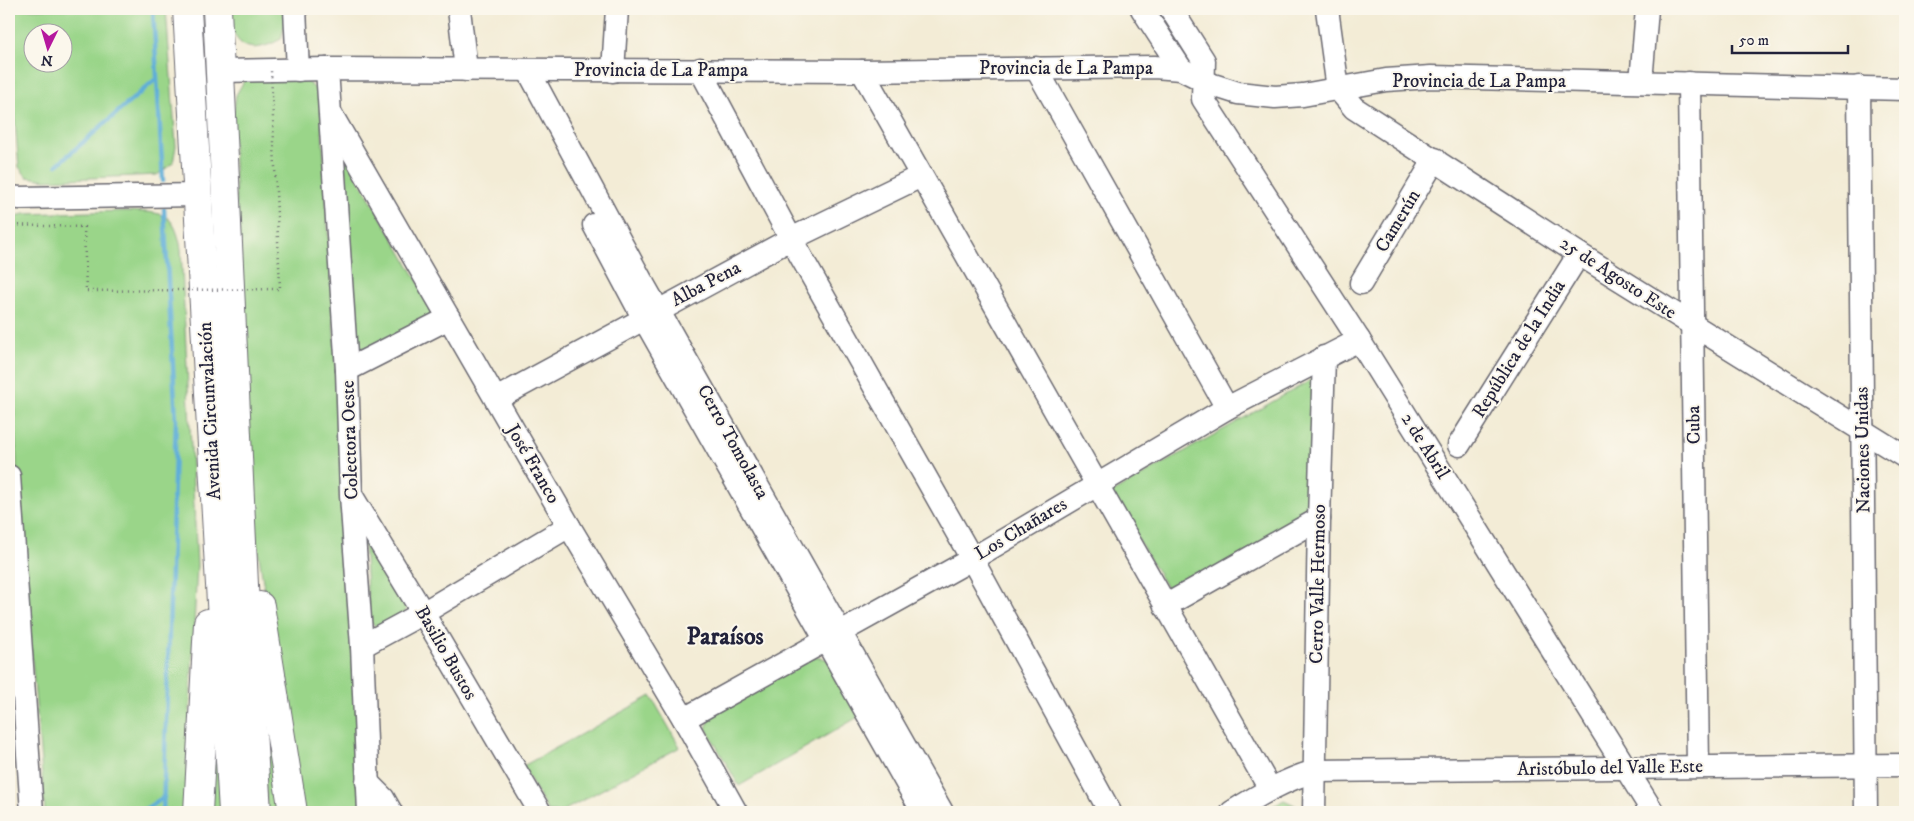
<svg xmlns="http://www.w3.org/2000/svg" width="1914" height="821" viewBox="0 0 1914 821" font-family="'IM FELL DW Pica',serif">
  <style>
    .green { fill: #9ad589; stroke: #5e7c62; fill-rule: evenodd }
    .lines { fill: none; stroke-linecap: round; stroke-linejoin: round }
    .stream { stroke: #5eaed8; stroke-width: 4.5 }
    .canal { stroke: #5eaed8; stroke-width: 16 }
    .minor-casing { stroke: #6b6971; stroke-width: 25 }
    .highway-casing { stroke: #6b6971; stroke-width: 30 }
    .minor { stroke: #fff; stroke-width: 22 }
    .highway { stroke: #fff; stroke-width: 28 }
    .path-bridge { stroke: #6b6971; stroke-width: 2.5; stroke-dasharray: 1 4; stroke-linecap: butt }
    .labels { text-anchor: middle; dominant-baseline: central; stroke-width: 4; stroke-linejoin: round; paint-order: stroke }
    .street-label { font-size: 19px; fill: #22223b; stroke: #fbf7ec }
    .district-label { font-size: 24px; font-weight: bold; fill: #22223b; stroke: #fbf7ec }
  </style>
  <rect width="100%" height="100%" fill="#fbf7ec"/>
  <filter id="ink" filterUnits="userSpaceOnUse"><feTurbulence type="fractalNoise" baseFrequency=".02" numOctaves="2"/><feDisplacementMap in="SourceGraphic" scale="10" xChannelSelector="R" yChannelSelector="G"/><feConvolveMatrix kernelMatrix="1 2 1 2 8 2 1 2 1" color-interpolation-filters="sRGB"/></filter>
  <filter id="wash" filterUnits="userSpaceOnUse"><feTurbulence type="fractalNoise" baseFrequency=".0096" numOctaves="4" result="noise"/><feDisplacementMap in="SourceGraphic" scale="20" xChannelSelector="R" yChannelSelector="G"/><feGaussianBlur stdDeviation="1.12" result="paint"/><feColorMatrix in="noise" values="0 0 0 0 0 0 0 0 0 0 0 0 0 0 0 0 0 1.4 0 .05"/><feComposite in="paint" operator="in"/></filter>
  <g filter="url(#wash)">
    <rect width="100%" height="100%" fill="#f3ecd6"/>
    <g class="green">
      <path d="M9 9H166L176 146 173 163 157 175 46 180 27 177 19 167 9 53ZM32 32H62V62H32Z"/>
      <path d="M229 9H285L286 21 281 39C247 58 231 45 229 9Z"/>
      <polygon points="288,76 306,81 320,93 362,812 299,812 256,537 250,486 232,122 236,95 244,81"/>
      <polygon points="347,159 430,302 432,314 426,322 366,352 358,350 354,343 344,166"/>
      <path d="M125 211C161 213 174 209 181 249L197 565 185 812H45C40 747 34 681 28 616 17 484 9 351 9 218L24 214Z"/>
      <polygon points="1318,376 1315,514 1171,595 1111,493"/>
      <polygon points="372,540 407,606 404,615 379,628 369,622 364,542"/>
      <polygon points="815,657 827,659 860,716 739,786 706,728 712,714"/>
      <polygon points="257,668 286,812 267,812"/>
      <polygon points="651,696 680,747 561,812 548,812 523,766"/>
      <polygon points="206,741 220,752 222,812 203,812"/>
      <polygon points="1284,800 1303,809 1303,812 1262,812"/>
    </g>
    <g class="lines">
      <g class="stream">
        <polyline points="153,9 163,181"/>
        <polyline points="57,165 157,78"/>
        <polyline points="141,812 164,797"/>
        <polyline points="163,812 176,420 164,209"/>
      </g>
      <polyline class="canal" points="1156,9 1193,66"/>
    </g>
  </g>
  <g filter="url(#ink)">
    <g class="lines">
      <g class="minor-casing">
        <g id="minor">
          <polyline points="295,9 298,70"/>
          <polyline points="459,9 466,70"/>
          <polyline points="1142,9 1181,69"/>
          <polyline points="1171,9 1204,61 1203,99 1359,340 1653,812"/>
          <polyline points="1327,9 1338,89"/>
          <polyline points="1036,68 1227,408"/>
          <polyline points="327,69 347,370 351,495 362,646 369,812"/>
          <polyline points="700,69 791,239 972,559 1110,812"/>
          <polyline points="528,70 641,280 942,812"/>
          <polyline points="220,71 327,69 862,71 1154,67 1181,69 1213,85 1238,93 1275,97 1303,95 1386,80 1431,77 1905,89"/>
          <polyline points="613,71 617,9"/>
          <polyline points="862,71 1270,789"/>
          <polyline points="1641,82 1647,9"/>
          <polyline points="1689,83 1698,766"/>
          <polyline points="1859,87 1866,812"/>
          <polyline points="1338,89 1354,108 1579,254 1905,457"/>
          <polyline points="331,114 569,526 684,719 736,812"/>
          <polyline points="9,197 20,198 197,195"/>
          <polyline points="594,225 643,317 923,812"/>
          <polyline points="1361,283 1435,159"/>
          <polyline points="347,370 449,318"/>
          <polyline points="496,399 791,239 921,176"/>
          <polyline points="1459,445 1579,254"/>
          <polyline points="9,476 32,812"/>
          <polyline points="353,498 423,613 540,812"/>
          <polyline points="1165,606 1319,519"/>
          <polyline points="362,646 423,613 569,526"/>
          <polyline points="684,719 972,559 1227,408 1359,340"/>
          <polyline points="367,782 383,798 391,812"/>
          <path d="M1232 812C1259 795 1284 780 1315 771L1905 765"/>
          <polyline points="1314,812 1319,519 1324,357"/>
        </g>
      </g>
      <g class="highway-casing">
        <g id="highway">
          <polyline points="187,9 233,812"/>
          <polyline points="217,9 247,649 257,812"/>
          <polyline points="260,606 293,812"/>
          <polyline points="198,812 208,623"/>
        </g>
      </g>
      <use href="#minor" class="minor"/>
      <use href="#highway" class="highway"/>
      <polyline class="path-bridge" points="9,225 84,227 86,291 280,289 271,70"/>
    </g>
  </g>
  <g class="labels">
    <g class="street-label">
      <text x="1066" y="68">Provincia de La Pampa</text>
      <text x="661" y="70">Provincia de La Pampa</text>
      <text x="1479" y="81">Provincia de La Pampa</text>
      <text transform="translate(1398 221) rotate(-59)">Camerún</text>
      <text transform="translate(1618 278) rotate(33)">25 de Agosto Este</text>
      <text transform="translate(706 284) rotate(-28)">Alba Pena</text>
      <text transform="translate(1519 349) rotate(-58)">República de la India</text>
      <text transform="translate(210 411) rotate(-93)">Avenida Circunvalación</text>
      <text transform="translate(1694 425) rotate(-91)">Cuba</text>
      <text transform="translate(350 440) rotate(-92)">Colectora Oeste</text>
      <text transform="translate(733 442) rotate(61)">Cerro Tomolasta</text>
      <text transform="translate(1425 446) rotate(58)">2 de Abril</text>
      <text transform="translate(1863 450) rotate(-91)">Naciones Unidas</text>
      <text transform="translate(533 464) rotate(60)">José Franco</text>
      <text transform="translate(1021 529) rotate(-31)">Los Chañares</text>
      <text transform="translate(1318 584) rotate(-89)">Cerro Valle Hermoso</text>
      <text transform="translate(446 653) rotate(60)">Basilio Bustos</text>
      <text transform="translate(1610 768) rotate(-1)">Aristóbulo del Valle Este</text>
    </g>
    <g class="district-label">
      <text x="725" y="637">Paraísos</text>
    </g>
  </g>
  <rect width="1914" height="821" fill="none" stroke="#fbf7ec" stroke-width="30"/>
  <g transform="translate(48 48) rotate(185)"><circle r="24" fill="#fbf7ec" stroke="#a4a2a5"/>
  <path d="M0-4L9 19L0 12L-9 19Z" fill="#b5179e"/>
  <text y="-8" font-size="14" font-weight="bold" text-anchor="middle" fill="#22223b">N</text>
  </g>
  <path d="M1732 45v8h116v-8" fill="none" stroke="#22223b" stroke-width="2.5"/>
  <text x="1739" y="45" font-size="15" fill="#22223b" stroke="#fbf7ec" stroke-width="4" paint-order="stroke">50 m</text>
</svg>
